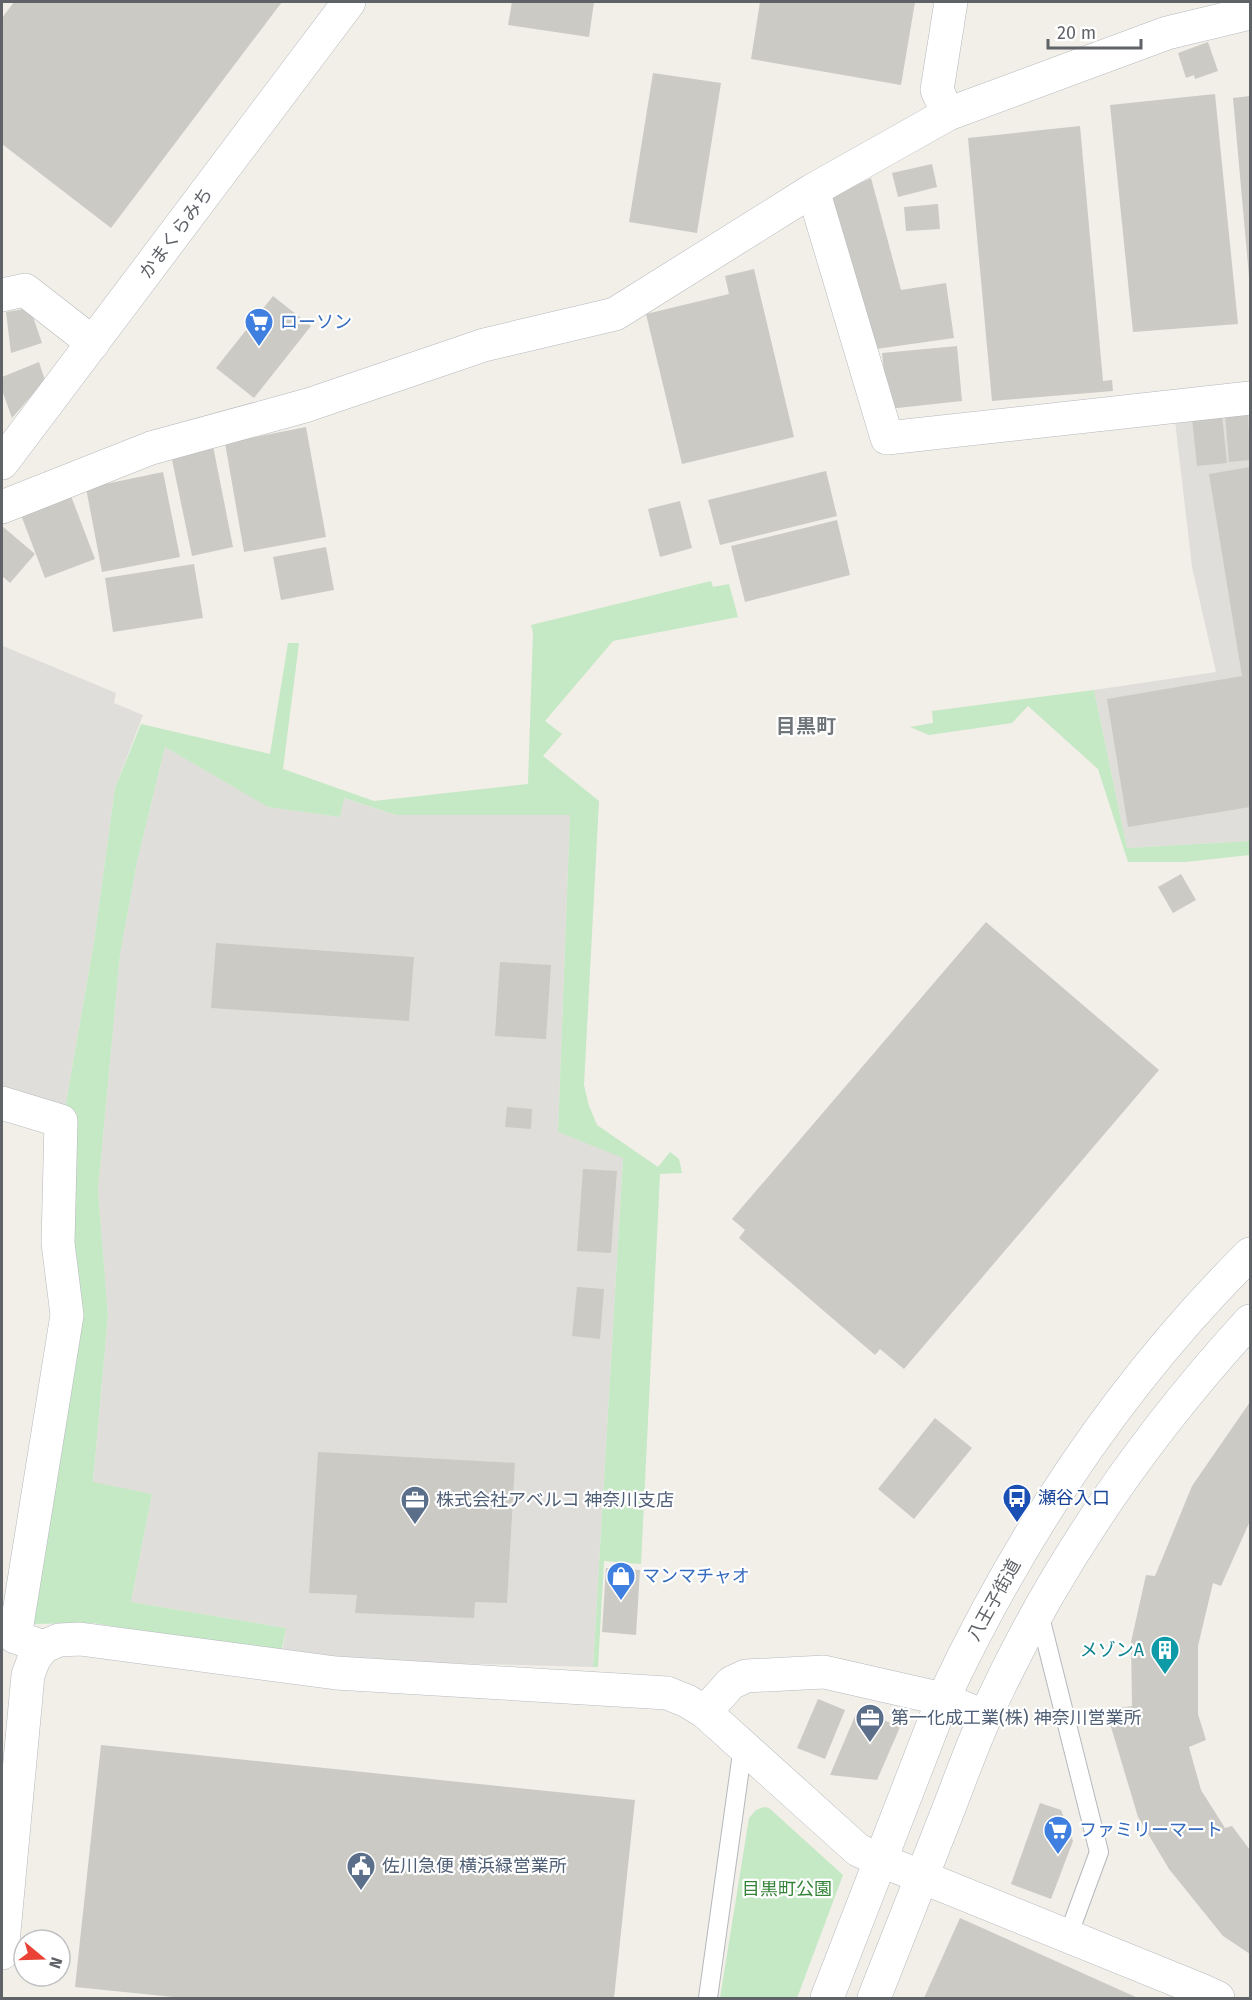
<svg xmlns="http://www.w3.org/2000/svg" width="1252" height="2000" viewBox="0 0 1252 2000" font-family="'Fira Sans','Noto Sans JP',sans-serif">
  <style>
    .industrial { fill: #e0deda }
    .green { fill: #c5e8c5 }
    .building { fill: #cccac5 }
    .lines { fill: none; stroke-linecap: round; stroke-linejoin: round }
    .lane-casing { stroke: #b5b8bc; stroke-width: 20 }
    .street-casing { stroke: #b5b8bc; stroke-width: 34 }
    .secondary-casing { stroke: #b6babf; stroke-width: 34 }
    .lane { stroke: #fff; stroke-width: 18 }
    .street { stroke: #fff; stroke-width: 33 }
    .secondary { stroke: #fff; stroke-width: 33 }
    .labels { text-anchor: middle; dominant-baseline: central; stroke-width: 4.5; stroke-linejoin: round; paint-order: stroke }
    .street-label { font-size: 18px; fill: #5f6368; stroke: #fff }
    .shop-label { font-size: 18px; fill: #366cbe; stroke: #fff; text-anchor: start }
    .transit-label { font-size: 18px; fill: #164399; stroke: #fff; text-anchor: start }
    .service-label { font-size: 18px; fill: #4e5e75; stroke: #fff; text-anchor: start }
    .culture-label { font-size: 18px; fill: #0d838f; stroke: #fff; text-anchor: end }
    .park-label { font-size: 18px; fill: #348238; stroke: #fff }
    .neighbourhood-label { font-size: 20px; font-weight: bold; fill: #70757a; stroke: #fff }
  </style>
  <rect width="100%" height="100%" fill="#f1efe8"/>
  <g class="industrial">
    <polygon points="1250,415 1250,841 1127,848 1094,690 1216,672 1192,567 1175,421"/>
    <polygon points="3,646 116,693 114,703 143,715 115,788 94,942 65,1109 2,1092"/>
    <polygon points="165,747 269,807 340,817 343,798 396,815 570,815 558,1132 623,1157 593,1667 326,1660 282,1654 286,1628 131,1602 152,1494 93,1483 108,1315 98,1190 120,955 137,862"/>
  </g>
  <g class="green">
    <polygon points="711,581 713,587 729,584 738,617 613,641 545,721 562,734 543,756 599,801 584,1085 589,1106 597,1125 658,1167 670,1152 679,1159 682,1173 660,1174 641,1564 604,1561 598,1667 593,1667 623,1158 558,1132 570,815 396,815 344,798 340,817 268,807 165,747 137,862 120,955 98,1190 108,1315 93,1482 152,1494 131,1602 286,1628 281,1654 93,1623 30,1624 73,1202 77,1114 65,1109 94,942 115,788 141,724 270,754 288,643 299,643 283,769 374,801 528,784 533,633 531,625"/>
    <polygon points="1094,690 1127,848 1250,841 1250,855 1185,862 1128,862 1098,769 1028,706 1012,723 929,735 910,727 933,723 932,711"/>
    <polygon points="764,1807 769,1808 843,1875 797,1998 720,1998 749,1818 756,1810"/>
  </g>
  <g class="building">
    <polygon points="14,2 282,2 111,228 2,144 2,18"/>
    <polygon points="512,2 594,2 589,37 508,25"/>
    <polygon points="760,2 915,2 901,85 751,59"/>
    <polygon points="1208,42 1218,71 1195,79 1194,75 1186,78 1178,53"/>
    <polygon points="653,73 721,83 697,233 629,222"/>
    <polygon points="1215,94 1238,324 1133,332 1110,105"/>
    <polygon points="1250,96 1250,276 1249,276 1233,98"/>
    <polygon points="1080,126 1103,381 1112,380 1113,391 992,401 968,138"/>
    <polygon points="932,164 937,187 898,197 892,173"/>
    <polygon points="871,178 901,290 946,283 954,338 869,350 829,197"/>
    <polygon points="938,204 940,229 906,231 904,207"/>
    <polygon points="754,269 794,437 682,464 646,314 729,294 725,276"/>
    <polygon points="273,296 311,326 254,398 216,368"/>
    <polygon points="30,308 42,343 11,353 6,312"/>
    <polygon points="957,346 962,401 888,409 882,353"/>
    <polygon points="39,362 45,380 12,418 2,390 2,377"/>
    <polygon points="1248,412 1250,460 1229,462 1225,414"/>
    <polygon points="1222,415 1227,463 1197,466 1192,418"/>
    <polygon points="306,427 326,537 244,552 225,443"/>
    <polygon points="213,446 233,547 192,556 171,455"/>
    <polygon points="1250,467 1250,807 1128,827 1107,699 1242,676 1209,474"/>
    <polygon points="826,471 837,516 720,545 708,500"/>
    <polygon points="163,472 180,557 102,572 86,488"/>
    <polygon points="71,496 95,559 45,578 21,515"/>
    <polygon points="680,501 692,548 660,557 648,509"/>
    <polygon points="837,520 850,575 745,602 731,546"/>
    <polygon points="2,526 35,554 10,583 2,576"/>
    <polygon points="326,547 334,590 281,600 273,557"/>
    <polygon points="194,564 203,618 113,632 105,578"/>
    <polygon points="1181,874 1196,900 1173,913 1158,887"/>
    <polygon points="986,922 1159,1070 904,1369 880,1349 875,1355 739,1238 745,1230 732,1219"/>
    <polygon points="216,943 414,957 409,1021 211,1008"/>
    <polygon points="500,962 551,965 546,1039 495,1036"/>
    <polygon points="507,1107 532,1109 531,1129 505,1127"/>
    <polygon points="583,1169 617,1171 611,1253 577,1251"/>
    <polygon points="577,1287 604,1289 600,1339 572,1336"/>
    <polygon points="1250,1402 1250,1521 1221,1586 1213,1583 1198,1646 1198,1714 1206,1740 1189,1747 1201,1790 1225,1828 1232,1826 1250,1850 1250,1954 1223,1936 1169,1869 1138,1817 1106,1710 1132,1706 1131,1642 1146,1575 1155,1576 1192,1486"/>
    <polygon points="935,1418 972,1448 914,1519 878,1489"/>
    <polygon points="318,1452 515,1463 507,1603 475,1602 474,1618 355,1613 357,1595 309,1593"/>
    <polygon points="606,1568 640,1570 636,1635 602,1632"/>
    <polygon points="818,1699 845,1710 825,1759 797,1748"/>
    <polygon points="858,1709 900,1727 877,1780 830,1775"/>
    <polygon points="101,1745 635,1800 614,1998 183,1998 75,1987"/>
    <polygon points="1040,1803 1061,1810 1073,1841 1051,1899 1011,1884"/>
    <polygon points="960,1918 1138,1998 924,1998"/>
  </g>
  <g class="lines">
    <g class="lane-casing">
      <g id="lane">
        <polyline points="1039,1613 1099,1852 1068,1936"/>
        <polyline points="708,1998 743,1746"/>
      </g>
    </g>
    <g class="street-casing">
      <g id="street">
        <polyline points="948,114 937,90 951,2"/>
        <polyline points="813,190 887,438 1250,398"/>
        <polyline points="2,295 25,290 93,343"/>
        <polyline points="2,507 151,448 308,405 484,345 615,314 813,190 948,114 1167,33 1250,13"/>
        <polyline points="2,1103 61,1121 58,1243 67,1315 15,1637"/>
        <polyline points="705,1712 731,1683 746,1676 824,1672 943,1699 985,1717"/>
        <polyline points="880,1860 1201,1990 1218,1998"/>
        <polyline points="2,1953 28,1675 34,1659 43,1647 16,1637"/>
      </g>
    </g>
    <g class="secondary-casing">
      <g id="secondary">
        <polyline points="2,463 349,2"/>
        <polyline points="43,1647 59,1640 80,1639 336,1673 667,1693 687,1701 705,1712 858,1850 880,1860"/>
        <path d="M827 1998 943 1699C1021 1533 1119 1384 1250 1254"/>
        <path d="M874 1998C899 1935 924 1872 949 1808 961 1777 972 1746 986 1715 1052 1569 1142 1439 1250 1321"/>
      </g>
    </g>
    <use href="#lane" class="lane"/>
    <use href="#street" class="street"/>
    <use href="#secondary" class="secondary"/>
  </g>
  <defs>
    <g id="supermarket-pin" transform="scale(1.5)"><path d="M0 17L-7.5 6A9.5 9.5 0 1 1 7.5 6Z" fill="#3f7fe0" stroke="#fff"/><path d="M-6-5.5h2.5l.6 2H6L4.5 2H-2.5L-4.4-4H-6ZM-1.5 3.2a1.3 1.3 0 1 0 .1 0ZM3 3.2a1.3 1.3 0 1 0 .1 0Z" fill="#fff"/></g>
    <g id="bus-pin" transform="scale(1.5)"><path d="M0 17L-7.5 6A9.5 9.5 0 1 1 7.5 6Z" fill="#1a4fb4" stroke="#fff"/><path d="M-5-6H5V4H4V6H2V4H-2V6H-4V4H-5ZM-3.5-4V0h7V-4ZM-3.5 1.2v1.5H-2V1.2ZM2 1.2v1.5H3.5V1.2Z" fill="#fff"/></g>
    <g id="office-pin" transform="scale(1.5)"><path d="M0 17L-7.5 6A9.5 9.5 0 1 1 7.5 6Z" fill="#5c6f8a" stroke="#fff"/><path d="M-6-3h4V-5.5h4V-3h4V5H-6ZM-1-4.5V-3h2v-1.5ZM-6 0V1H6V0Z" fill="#fff"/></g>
    <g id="shop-pin" transform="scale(1.5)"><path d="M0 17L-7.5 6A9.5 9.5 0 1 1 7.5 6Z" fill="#3f7fe0" stroke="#fff"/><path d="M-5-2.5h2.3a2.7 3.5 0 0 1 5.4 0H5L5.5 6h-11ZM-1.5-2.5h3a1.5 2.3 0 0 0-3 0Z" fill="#fff"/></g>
    <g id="building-pin" transform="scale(1.5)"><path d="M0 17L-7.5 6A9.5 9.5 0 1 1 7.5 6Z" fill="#0f9aa8" stroke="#fff"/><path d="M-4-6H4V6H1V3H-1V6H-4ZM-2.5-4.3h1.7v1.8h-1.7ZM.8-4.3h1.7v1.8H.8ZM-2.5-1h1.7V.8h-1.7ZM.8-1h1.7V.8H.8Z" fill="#fff"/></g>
    <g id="civic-pin" transform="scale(1.5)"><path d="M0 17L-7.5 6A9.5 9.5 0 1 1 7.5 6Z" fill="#5c6f8a" stroke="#fff"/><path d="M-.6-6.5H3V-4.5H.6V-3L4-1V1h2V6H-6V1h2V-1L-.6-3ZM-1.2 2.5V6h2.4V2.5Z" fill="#fff"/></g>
  </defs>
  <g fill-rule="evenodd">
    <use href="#supermarket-pin" x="259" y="322"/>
    <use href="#bus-pin" x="1017" y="1498"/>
    <use href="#office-pin" x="415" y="1500"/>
    <use href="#shop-pin" x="621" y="1576"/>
    <use href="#building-pin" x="1165" y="1650"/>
    <use href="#office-pin" x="870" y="1718"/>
    <use href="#supermarket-pin" x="1058" y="1830"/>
    <use href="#civic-pin" x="361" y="1866"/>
  </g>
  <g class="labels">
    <g class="street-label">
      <text transform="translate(176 233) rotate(-53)">かまくらみち</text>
      <text transform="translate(994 1600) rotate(-61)">八王子街道</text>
    </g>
    <g class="shop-label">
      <text x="280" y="322">ローソン</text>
      <text x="642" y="1576">マンマチャオ</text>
      <text x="1079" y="1830">ファミリーマート</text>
    </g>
    <g class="transit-label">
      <text x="1038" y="1498">瀬谷入口</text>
    </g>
    <g class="service-label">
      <text x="436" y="1500">株式会社アベルコ 神奈川支店</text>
      <text x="891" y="1718">第一化成工業(株) 神奈川営業所</text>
      <text x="382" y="1866">佐川急便 横浜緑営業所</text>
    </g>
    <g class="culture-label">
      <text x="1144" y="1650">メゾンA</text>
    </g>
    <g class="park-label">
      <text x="787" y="1889">目黒町公園</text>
    </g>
    <g class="neighbourhood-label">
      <text x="806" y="726">目黒町</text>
    </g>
  </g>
  <rect width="1252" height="2000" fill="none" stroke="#5f6368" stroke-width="6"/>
  <g transform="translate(42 1958) rotate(109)"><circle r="28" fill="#ffffff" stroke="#bfc1c3" stroke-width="1.5"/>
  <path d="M0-4.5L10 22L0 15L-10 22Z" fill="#ea4335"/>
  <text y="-9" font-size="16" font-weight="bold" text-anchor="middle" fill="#5f6368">N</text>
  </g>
  <path d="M1048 39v9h93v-9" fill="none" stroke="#5f6368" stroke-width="3"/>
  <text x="1057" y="39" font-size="18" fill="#5f6368" stroke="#ffffff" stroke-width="4.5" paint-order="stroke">20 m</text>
</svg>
